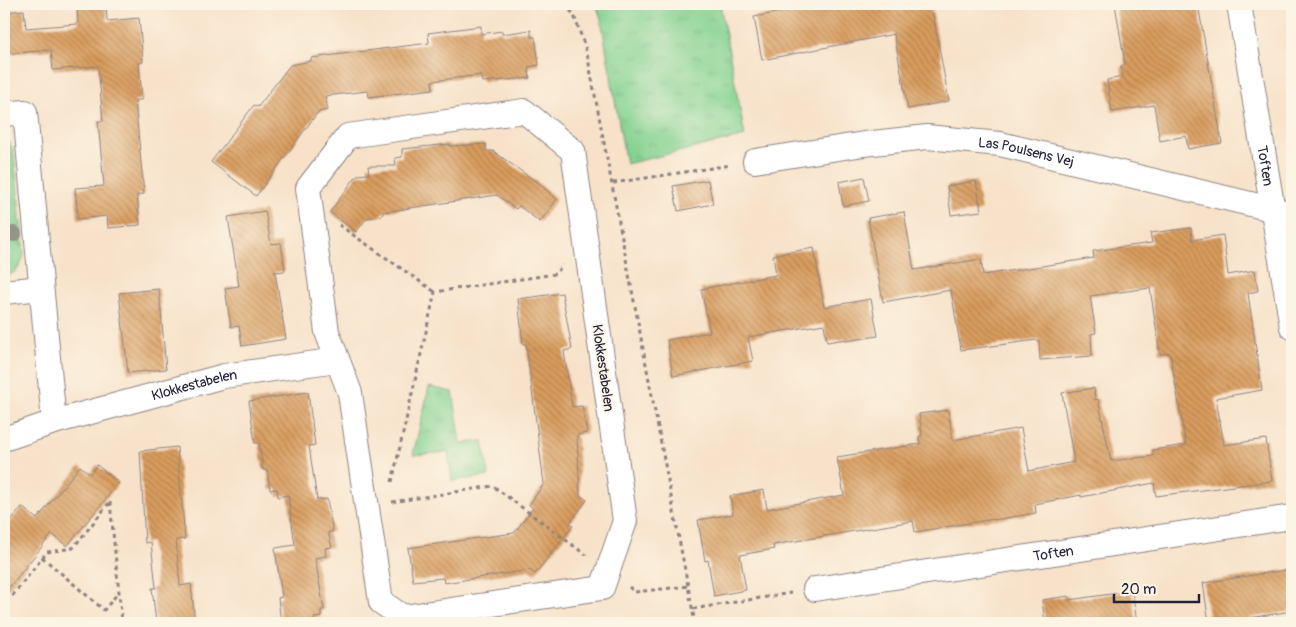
<svg xmlns="http://www.w3.org/2000/svg" width="1296" height="627" viewBox="0 0 1296 627" font-family="Pangolin,sans-serif">
  <style>
    .grass { fill: url(#grass-tufts); stroke: #547a66 }
    .building { fill: url(#building-back-hatch) }
    .lines { fill: none; stroke-linecap: round; stroke-linejoin: round }
    .street-casing { stroke: #8c8282; stroke-width: 26 }
    .path { stroke: #8c8282; stroke-width: 3; stroke-dasharray: 4 4; stroke-linecap: butt }
    .street { stroke: #fff; stroke-width: 24 }
    .tree { fill: #929689 }
    .labels { text-anchor: middle; dominant-baseline: central; stroke-width: 4; stroke-linejoin: round; paint-order: stroke }
    .street-label { font-size: 14px; fill: #22223b; stroke: #fcf5e5 }
  </style>
  <defs>
    <pattern id="grass-tufts" width="24" height="20" patternUnits="userSpaceOnUse" patternTransform="scale(1.25)"><rect width="24" height="20" fill="#85d392"/><path d="M3 7l-1-3M5 7V3M7 7l1-3M15 17l-1-3M17 17v-4M19 17l1-3" fill="none" stroke="#73b57f"/></pattern>
    <pattern id="building-back-hatch" width="6" height="6" patternUnits="userSpaceOnUse" patternTransform="scale(1.25)"><rect width="6" height="6" fill="#d99c5d"/><path d="M-1 5l2 2M0 0l6 6M5-1l2 2" fill="none" stroke="#b07f4e"/></pattern>
  </defs>
  <rect width="100%" height="100%" fill="#fcf5e5"/>
  <filter id="ink" filterUnits="userSpaceOnUse"><feTurbulence type="fractalNoise" baseFrequency=".02" numOctaves="2"/><feDisplacementMap in="SourceGraphic" scale="10" xChannelSelector="R" yChannelSelector="G"/><feConvolveMatrix kernelMatrix="1 2 1 2 8 2 1 2 1" color-interpolation-filters="sRGB"/></filter>
  <filter id="wash" filterUnits="userSpaceOnUse"><feTurbulence type="fractalNoise" baseFrequency=".0096" numOctaves="4" result="noise"/><feDisplacementMap in="SourceGraphic" scale="20" xChannelSelector="R" yChannelSelector="G"/><feGaussianBlur stdDeviation="1.12" result="paint"/><feColorMatrix in="noise" values="0 0 0 0 0 0 0 0 0 0 0 0 0 0 0 0 0 1.4 0 .05"/><feComposite in="paint" operator="in"/></filter>
  <g filter="url(#wash)">
    <rect width="100%" height="100%" fill="#f7e2c9"/>
    <g class="grass">
      <polygon points="596,4 720,4 745,136 626,164 601,19"/>
      <path d="M4 137C10 142 12 147 14 155L24 254C22 266 16 274 4 277Z"/>
      <polygon points="429,387 453,392 461,443 483,441 489,476 452,481 448,452 413,455"/>
    </g>
    <g id="blocks">
      <g class="building">
        <polygon points="77,4 106,4 107,21 139,18 143,62 139,63 142,100 135,100 144,194 137,195 140,225 108,228 107,216 78,219 75,188 104,186 98,121 103,121 98,66 53,70 51,50 4,54 4,12 24,10 26,28 78,24"/>
        <polygon points="823,4 931,4 949,101 908,109 894,34 762,60 754,17"/>
        <polygon points="1115,4 1198,4 1222,143 1188,149 1186,136 1160,141 1154,105 1112,112 1107,80 1123,77 1121,67 1125,64"/>
        <polygon points="481,26 481,34 502,31 502,34 531,30 531,37 535,37 539,65 528,67 530,78 482,82 481,75 432,81 433,89 369,97 368,91 325,96 328,110 318,112 256,196 211,162 254,105 258,107 290,65 311,61 311,58 429,43 428,33"/>
        <polygon points="450,144 450,146 486,144 486,151 493,151 535,181 535,180 557,199 540,222 519,206 516,209 497,195 383,212 382,216 367,218 356,232 330,212 357,175 369,174 368,166 396,166 395,158 402,157 402,149"/>
        <polygon points="864,177 869,201 843,206 839,182"/>
        <polygon points="708,180 713,204 678,211 673,186"/>
        <polygon points="976,181 981,211 951,215 947,186"/>
        <polygon points="265,211 271,244 281,243 285,271 275,272 286,339 242,346 239,326 231,327 225,288 239,286 228,217"/>
        <polygon points="904,212 914,270 981,259 983,275 1094,258 1093,251 1152,243 1150,233 1191,228 1192,240 1223,235 1228,275 1255,270 1258,291 1248,293 1262,390 1216,398 1224,445 1266,439 1272,481 1156,496 1154,483 1081,497 1081,495 1035,504 1036,513 994,520 994,519 915,532 913,521 773,545 774,549 740,555 746,590 714,596 708,560 705,561 698,520 733,514 730,496 764,490 767,509 844,495 837,457 920,444 919,436 922,436 919,414 948,410 953,440 1021,428 1029,471 1074,462 1062,393 1094,388 1095,400 1098,399 1111,461 1153,456 1153,450 1186,445 1170,353 1160,354 1150,288 1090,296 1096,333 1091,334 1092,356 1040,360 1039,341 1037,340 961,350 951,290 883,302 868,218"/>
        <polygon points="814,248 824,307 871,299 878,336 846,341 846,339 827,342 824,324 748,337 753,361 673,376 667,340 710,332 701,289 776,275 773,255"/>
        <polygon points="159,289 166,369 128,373 119,293"/>
        <polygon points="562,293 572,349 564,351 572,407 582,406 587,433 577,435 580,495 587,500 570,523 573,526 535,574 530,570 444,583 443,578 413,581 408,548 514,533 533,508 529,505 544,484 526,344 523,344 518,299"/>
        <polygon points="308,392 315,445 309,446 317,500 327,499 333,532 328,532 332,547 325,548 326,556 315,558 324,610 321,610 321,617 314,618 315,623 281,623 278,598 282,597 275,548 295,545 288,495 278,497 277,489 270,490 267,470 263,470 259,443 255,443 249,401"/>
        <polygon points="177,447 185,539 176,540 180,586 191,584 195,623 156,623 152,588 156,588 151,542 145,543 140,451"/>
        <polygon points="97,465 119,483 67,546 52,534 4,594 4,529 22,507 37,519 80,466 90,474"/>
        <polygon points="1292,569 1292,611 1249,618 1250,623 1209,623 1203,583"/>
        <polygon points="1132,591 1137,623 1045,623 1042,600 1069,596 1069,600"/>
      </g>
    </g>
  </g>
  <g filter="url(#ink)">
    <use href="#blocks" fill-opacity="0" stroke="#8c8282" stroke-width="1"/>
    <g class="lines">
      <g class="street-casing">
        <g id="street">
          <path id="s1" d="M1239 4 1292 327"/>
          <polygon points="524,111 573,151 625,521 602,588 403,617 381,602 350,393 327,332 308,188 348,136"/>
          <polyline points="4,114 25,112 54,422"/>
          <path id="s2" d="M755 161 864 144 927 137 1000 144 1292 214"/>
          <polyline points="4,292 41,288"/>
          <path id="s3" d="M4 439 54 422 224 376 337 360"/>
          <path id="s4" d="M815 589 1292 517"/>
        </g>
      </g>
      <g class="path">
        <polyline points="565,4 574,15 587,53 695,623"/>
        <polyline points="613,183 731,165"/>
        <polyline points="339,225 435,292"/>
        <polyline points="392,482 435,292 555,274 563,265"/>
        <polyline points="110,502 122,623"/>
        <polyline points="392,502 493,486 586,555"/>
        <polyline points="42,557 104,610 118,593"/>
        <polyline points="629,587 635,592 689,586"/>
        <polyline points="4,595 13,595 47,552 73,548 110,502"/>
        <polyline points="693,609 791,593"/>
      </g>
      <use href="#street" class="street"/>
    </g>
    <circle class="tree" cx="14" cy="234" r="8"/>
  </g>
  <g class="labels">
    <g class="street-label">
      <text stroke="none"><textPath href="#s2" startOffset="274">Las Poulsens Vej</textPath></text>
      <text stroke="none"><textPath href="#s1" startOffset="164">Toften</textPath></text>
      <text transform="translate(603 368) rotate(82)">Klokkestabelen</text>
      <text stroke="none"><textPath href="#s3" startOffset="198">Klokkestabelen</textPath></text>
      <text stroke="none"><textPath href="#s4" startOffset="241">Toften</textPath></text>
    </g>
  </g>
  <rect width="1296" height="627" fill="none" stroke="#fcf5e5" stroke-width="20"/>
  <path d="M1114 594v8h85v-8" fill="none" stroke="#22223b" stroke-width="2.5"/>
  <text x="1121" y="594" font-size="15" fill="#22223b" stroke="#fcf5e5" stroke-width="4" paint-order="stroke">20 m</text>
</svg>
